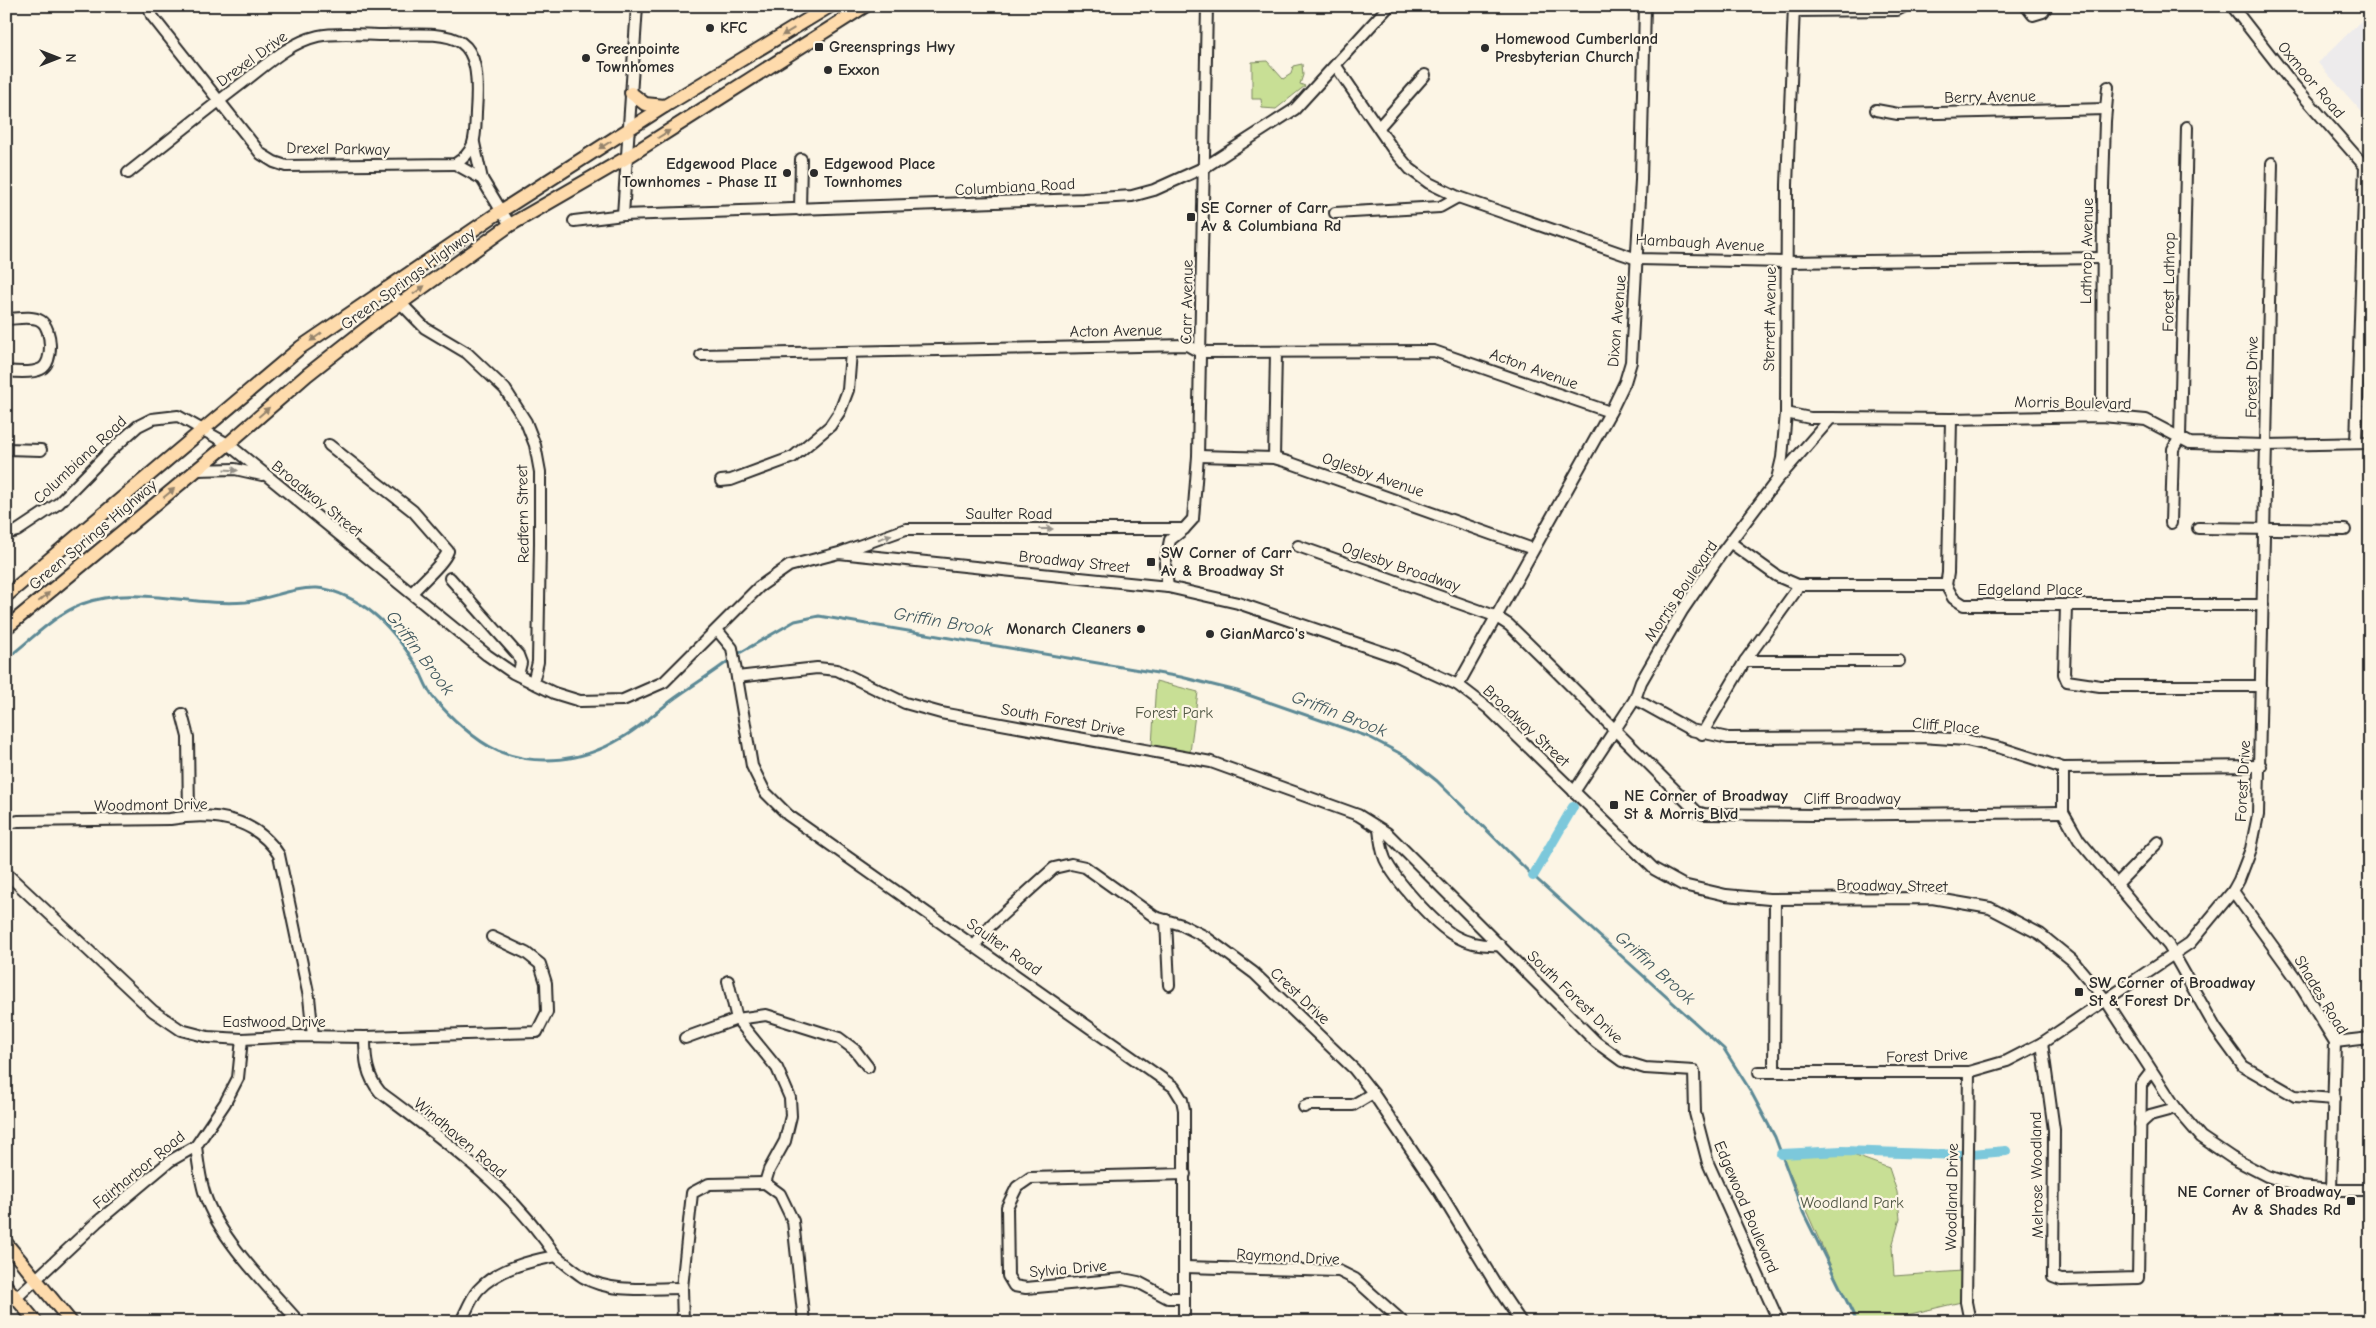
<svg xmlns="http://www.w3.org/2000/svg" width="2376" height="1328" viewBox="0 0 2376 1328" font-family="'Comic Neue',sans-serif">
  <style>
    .built { fill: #edebec }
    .green { fill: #c8df95; stroke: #7a8560 }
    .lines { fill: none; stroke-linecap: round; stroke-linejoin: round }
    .stream { stroke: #5c8995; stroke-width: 3 }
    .canal { stroke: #7cc8db; stroke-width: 10 }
    .minor-casing { stroke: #2b2b2b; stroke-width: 14 }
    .major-casing { stroke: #2b2b2b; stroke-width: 16 }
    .minor { stroke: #fcf5e5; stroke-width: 10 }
    .major { stroke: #fedbac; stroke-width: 12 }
    .oneway { fill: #94836c }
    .oneway2 { fill: #949088 }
    .poi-dot { fill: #2b2b2b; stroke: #fcf5e5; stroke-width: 2 }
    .labels { text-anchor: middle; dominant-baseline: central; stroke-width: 4.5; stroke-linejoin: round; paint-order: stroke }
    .poi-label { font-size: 16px; font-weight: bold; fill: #2b2b2b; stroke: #fcf5e5; text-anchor: start }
    .street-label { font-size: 16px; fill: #2b2b2b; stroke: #fcf5e5 }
    .park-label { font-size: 16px; fill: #525846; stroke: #fcf5e5 }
    .water-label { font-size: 18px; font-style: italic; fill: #435a60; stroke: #fcf5e5 }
  </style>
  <rect width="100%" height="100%" fill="#fcf5e5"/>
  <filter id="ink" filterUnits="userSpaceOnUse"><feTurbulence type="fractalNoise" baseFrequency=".02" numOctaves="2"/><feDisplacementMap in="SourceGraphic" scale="10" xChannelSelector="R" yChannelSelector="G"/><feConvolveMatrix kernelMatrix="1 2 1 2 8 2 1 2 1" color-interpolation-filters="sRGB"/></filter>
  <g filter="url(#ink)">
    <polygon class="built" points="2370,12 2370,121 2318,63"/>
    <g class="green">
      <polygon points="1267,61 1283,79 1291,74 1293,66 1302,64 1303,75 1300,84 1305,86 1276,109 1262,108 1261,99 1252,99 1252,62"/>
      <polygon points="1156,681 1198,692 1190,752 1152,746"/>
      <polygon points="1842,1151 1889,1168 1897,1192 1900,1218 1892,1247 1894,1276 1962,1271 1961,1302 1894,1318 1895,1322 1857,1322 1854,1318 1781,1154"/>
    </g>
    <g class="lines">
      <g class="stream">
        <polyline points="736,655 795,621 819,616 1181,677 1237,691 1369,737 1407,757 1437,781 1530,873 1724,1049 1750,1090 1775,1137 1803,1212 1857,1322"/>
        <path d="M6 659C30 641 54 615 82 604 134 584 191 607 246 602 269 599 294 587 317 588 335 589 360 602 374 614 390 627 404 646 415 663 422 673 425 687 433 697 448 715 475 741 498 751 538 767 584 761 620 739 640 728 657 711 675 698 693 685 713 673 731 659"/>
      </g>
      <g class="canal">
        <polyline points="1533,876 1573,807"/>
        <polyline points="1781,1154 1842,1151 1961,1155 2006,1151"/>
      </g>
      <g class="minor-casing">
        <g id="minor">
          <polyline points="2026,6 2033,15 2043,12 2047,6"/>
          <polyline points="2232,6 2292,83 2369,171"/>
          <polyline points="1795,11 1897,10 1905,6"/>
          <polyline points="1336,66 1392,148 1410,169 1429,183 1458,197 1637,259 1786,262 2102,258"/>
          <polyline points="1876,110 1898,114 2106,109"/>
          <polyline points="1379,127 1425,75"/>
          <polyline points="474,143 482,179"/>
          <polyline points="455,164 482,179 510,225"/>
          <path d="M128 173C166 143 203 113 241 84 265 66 288 43 318 36 337 32 365 35 386 35 458 33 482 30 476 112 475 136 477 151 455 164L286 166 274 162 261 154 152 16 148 6"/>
          <polyline points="800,210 801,159"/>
          <polyline points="1335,213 1440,207 1458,197"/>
          <polyline points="623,215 637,6"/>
          <polyline points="574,221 623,215 1083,199 1132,196 1154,190 1205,167 1295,109 1389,6"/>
          <polyline points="386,288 425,328 467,353 505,389 526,422 535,445 540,472 540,543 538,662 533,683"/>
          <path d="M6 319C16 319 32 315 41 321 52 328 54 363 41 369 33 373 15 372 6 371"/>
          <polyline points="701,355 1187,345 1200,352 1434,351 1610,412"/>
          <polyline points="1786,413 1810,418 1831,418"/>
          <polyline points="2102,416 2103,187 2105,121 2108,87"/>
          <polyline points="2356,443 2365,166"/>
          <path d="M329 445 413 511 448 551C444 563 422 581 412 593"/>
          <polyline points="6,449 41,450"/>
          <polyline points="1198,456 1274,458 1288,462 1533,549"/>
          <polyline points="1274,458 1276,352"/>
          <polyline points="197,470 235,469 262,475"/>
          <polyline points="1777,479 1782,458 1786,413 1787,185 1794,6"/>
          <polyline points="721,481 731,480 793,457 830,426 840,411 848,390 851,352"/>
          <polyline points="2171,523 2173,449 2180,437 2187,127"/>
          <polyline points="2198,528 2345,530"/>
          <polyline points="6,534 17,531 59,503 108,453 138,426 152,419 178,416 228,444 487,655 513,673 554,693 580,701 623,700 664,682 759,587 789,566 839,553 1168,587 1238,603 1397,657 1458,685 1488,708 1654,869 1683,885 1726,895 1769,899 1932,898 1990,908 2040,934 2072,960 2105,999 2176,1108 2201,1137 2232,1158 2267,1176 2301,1187 2331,1190 2370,1190"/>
          <polyline points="1731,543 1777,576 1798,585 1946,585"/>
          <polyline points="1298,546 1495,616 1509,625 1555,670 1697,812 1704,814 1815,815 2063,812"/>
          <polyline points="842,552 906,529 1184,529"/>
          <polyline points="450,578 518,655 521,663 518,675"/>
          <polyline points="1946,585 1953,598 1964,605 2263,605"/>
          <polyline points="1946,585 1948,573 1951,419"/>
          <polyline points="1168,587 1165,564 1170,540 1184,529 1193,519 1198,456 1207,6"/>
          <polyline points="2066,606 2064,674 2067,681 2100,686 2261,686"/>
          <polyline points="717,630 732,648 752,766 765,792 788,815 1174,1087 1182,1100 1184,1110 1184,1322"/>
          <polyline points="1745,661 1899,661"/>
          <polyline points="737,677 817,668 837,670 905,703 941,713 1211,762 1358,815 1387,833 1596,1042 1622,1061 1645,1068 1694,1071 1695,1113 1708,1163 1779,1322"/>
          <polyline points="1458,685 1612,409 1625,382 1631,362 1632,342 1641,180 1645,6"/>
          <polyline points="1635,699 1691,730 1728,738 1921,737 1966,740 2001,748 2063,768 2261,766"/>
          <polyline points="182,714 188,737 189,816"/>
          <polyline points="1702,734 1745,661 1795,592 1798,585"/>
          <polyline points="2063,768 2063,812 2079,840 2169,946 2216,1029 2243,1066 2295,1096 2334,1099"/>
          <polyline points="1574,792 1635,699 1641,682 1682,611 1721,554 1777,480 1831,418 1951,419 2102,416 2146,420 2190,443 2265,445 2370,443"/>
          <path d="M6 824 18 821 170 819C212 812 255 817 279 855L309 997 313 1036"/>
          <path d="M1379 829C1380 839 1381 849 1385 859 1395 880 1434 924 1455 936 1469 944 1484 946 1500 945"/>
          <polyline points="6,873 153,1011 181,1030 208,1037 242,1039 296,1036 365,1037 537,1032 547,1012 546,983 540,964 526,953 492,937"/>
          <polyline points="2117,884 2158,842"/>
          <polyline points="2233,891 2295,977 2335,1042 2331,1190"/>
          <polyline points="1166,920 1169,985"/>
          <polyline points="975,945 991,925 1054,868 1071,864 1085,867 1155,917 1182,925 1204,936 1254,973 1354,1069 1373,1093 1439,1191 1498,1288 1521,1322"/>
          <polyline points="728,981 737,1019 777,1068 790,1098 791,1116 785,1141 769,1170 765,1183"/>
          <path d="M365 1037C365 1059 366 1075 380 1092 444 1140 511 1188 556 1256"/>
          <polyline points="685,1038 737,1019 766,1015 839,1038 855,1050 868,1067"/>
          <polyline points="2335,1042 2370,1038"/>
          <polyline points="2042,1043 2054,1130 2053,1277 2061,1280 2138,1278 2141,1085 2151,1072"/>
          <polyline points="1759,1072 1969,1072 2007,1061 2042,1043 2190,943 2233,891 2239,880 2251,849 2258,815 2272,163"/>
          <polyline points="1774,1072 1775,899"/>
          <polyline points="1969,1072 1966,1302 1970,1322"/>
          <polyline points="1304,1107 1309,1105 1353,1105 1373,1093"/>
          <polyline points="2140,1124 2150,1115 2176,1108"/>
          <path d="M196 1146C198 1163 200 1180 205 1195 218 1237 270 1289 299 1322"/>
          <polyline points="765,1183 780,1194 793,1221 804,1322"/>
          <polyline points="1184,1267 1339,1271 1355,1279 1403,1322"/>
          <polyline points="16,1298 97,1222 170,1161 196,1146 225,1103 238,1078 242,1039"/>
          <polyline points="1184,1298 1168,1298 1138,1282 1123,1279 1026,1288 1014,1286 1008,1276 1007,1207 1017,1187 1030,1178 1185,1174"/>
          <path d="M461 1322C466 1312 471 1298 478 1290 497 1269 529 1261 556 1256 565 1263 574 1271 583 1277 611 1294 651 1288 682 1288"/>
          <polyline points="683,1322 682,1288 692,1193 709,1184 765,1183"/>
        </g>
      </g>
      <g class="major-casing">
        <g id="major">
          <polyline points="631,93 645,104 665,106"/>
          <polyline points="6,596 301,347 501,211 665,106 830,6"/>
          <polyline points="6,628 228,444 307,375 373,323 510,225 626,158 865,6"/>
          <polyline points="6,1243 71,1322"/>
          <polyline points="6,1286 36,1322"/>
        </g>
      </g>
      <use href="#minor" class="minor"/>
      <use href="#major" class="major"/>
    </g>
    <defs><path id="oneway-solid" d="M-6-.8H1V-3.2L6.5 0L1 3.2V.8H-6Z" transform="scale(1.25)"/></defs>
    <g class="oneway">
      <use href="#oneway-solid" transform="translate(788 32) rotate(149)"/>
      <use href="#oneway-solid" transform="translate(664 134) rotate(-32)"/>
      <use href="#oneway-solid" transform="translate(605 145) rotate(148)"/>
      <use href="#oneway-solid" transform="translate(419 290) rotate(-36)"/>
      <use href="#oneway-solid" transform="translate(316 337) rotate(145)"/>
      <use href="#oneway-solid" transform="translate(264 412) rotate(-41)"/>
      <use href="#oneway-solid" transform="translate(169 493) rotate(-40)"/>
      <use href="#oneway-solid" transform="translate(44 597) rotate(-40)"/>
    </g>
    <g class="oneway2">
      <use href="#oneway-solid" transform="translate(231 470) rotate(3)"/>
      <use href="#oneway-solid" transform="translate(1046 529)"/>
      <use href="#oneway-solid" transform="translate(885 537) rotate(-19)"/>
    </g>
  </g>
  <g class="poi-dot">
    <circle cx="710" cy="28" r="5"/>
    <rect x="814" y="42" width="10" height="10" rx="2.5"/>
    <circle cx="1485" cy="48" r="5"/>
    <circle cx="586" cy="58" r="5"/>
    <circle cx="828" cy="70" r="5"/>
    <circle cx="787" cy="173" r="5"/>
    <circle cx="814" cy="173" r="5"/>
    <rect x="1186" y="212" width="10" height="10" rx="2.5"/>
    <rect x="1146" y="557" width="10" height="10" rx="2.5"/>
    <circle cx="1141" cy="629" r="5"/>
    <circle cx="1210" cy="634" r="5"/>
    <rect x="1609" y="800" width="10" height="10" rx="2.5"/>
    <rect x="2074" y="987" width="10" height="10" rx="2.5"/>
    <rect x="2346" y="1196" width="10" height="10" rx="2.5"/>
  </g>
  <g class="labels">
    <g class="poi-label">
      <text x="720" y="28">KFC</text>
      <text x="1495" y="39">Homewood Cumberland<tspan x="1495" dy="18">Presbyterian Church</tspan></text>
      <text x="829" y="47">Greensprings Hwy</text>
      <text x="596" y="49">Greenpointe<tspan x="596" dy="18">Townhomes</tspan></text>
      <text x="838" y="70">Exxon</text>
      <text x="777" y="164" text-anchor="end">Edgewood Place<tspan x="777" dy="18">Townhomes - Phase II</tspan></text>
      <text x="824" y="164">Edgewood Place<tspan x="824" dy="18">Townhomes</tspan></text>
      <text x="1201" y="208">SE Corner of Carr<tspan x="1201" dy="18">Av &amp; Columbiana Rd</tspan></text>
      <text x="1161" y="553">SW Corner of Carr<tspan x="1161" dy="18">Av &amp; Broadway St</tspan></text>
      <text x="1131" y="629" text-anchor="end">Monarch Cleaners</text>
      <text x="1220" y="634">GianMarco's</text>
      <text x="1624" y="796">NE Corner of Broadway<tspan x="1624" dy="18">St &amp; Morris Blvd</tspan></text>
      <text x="2089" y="983">SW Corner of Broadway<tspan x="2089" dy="18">St &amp; Forest Dr</tspan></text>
      <text x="2341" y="1192" text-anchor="end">NE Corner of Broadway<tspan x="2341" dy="18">Av &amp; Shades Rd</tspan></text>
    </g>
    <g class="street-label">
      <text transform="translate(252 59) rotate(-36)">Drexel Drive</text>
      <text transform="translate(2311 80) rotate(50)">Oxmoor Road</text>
      <text transform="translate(1990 97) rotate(-1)">Berry Avenue</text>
      <text transform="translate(338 149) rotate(1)">Drexel Parkway</text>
      <text transform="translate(1015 187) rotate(-3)">Columbiana Road</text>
      <text transform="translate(1700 243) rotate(3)">Hambaugh Avenue</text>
      <text transform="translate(2087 251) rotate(-89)">Lathrop Avenue</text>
      <text transform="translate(408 279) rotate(-36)">Green Springs Highway</text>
      <text transform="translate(2169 282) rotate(-89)">Forest Lathrop</text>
      <text transform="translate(1187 302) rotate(-89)">Carr Avenue</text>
      <text transform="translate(1770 319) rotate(-89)">Sterrett Avenue</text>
      <text transform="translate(1617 321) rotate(-85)">Dixon Avenue</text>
      <text transform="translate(1116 331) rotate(-1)">Acton Avenue</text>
      <text transform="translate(1534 369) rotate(20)">Acton Avenue</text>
      <text transform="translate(2252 377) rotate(-89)">Forest Drive</text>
      <text transform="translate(2073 403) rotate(1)">Morris Boulevard</text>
      <text transform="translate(80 460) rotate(-43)">Columbiana Road</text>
      <text transform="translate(1373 475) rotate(19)">Oglesby Avenue</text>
      <text transform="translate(317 499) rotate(39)">Broadway Street</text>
      <text transform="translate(523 514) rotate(-91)">Redfern Street</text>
      <text x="1009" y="514">Saulter Road</text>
      <text transform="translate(93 535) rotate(-40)">Green Springs Highway</text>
      <text transform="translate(1074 562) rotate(6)">Broadway Street</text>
      <text transform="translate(1401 567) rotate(19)">Oglesby Broadway</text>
      <text x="2030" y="590">Edgeland Place</text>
      <text transform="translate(1681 591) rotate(-56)">Morris Boulevard</text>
      <text transform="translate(1063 720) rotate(10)">South Forest Drive</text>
      <text transform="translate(1526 726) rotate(43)">Broadway Street</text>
      <text transform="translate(1946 726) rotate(5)">Cliff Place</text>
      <text transform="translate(2243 781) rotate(-87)">Forest Drive</text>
      <text x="1852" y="799">Cliff Broadway</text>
      <text transform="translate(151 805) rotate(-1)">Woodmont Drive</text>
      <text transform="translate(1892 886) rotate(1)">Broadway Street</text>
      <text transform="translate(1004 947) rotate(35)">Saulter Road</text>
      <text transform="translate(2321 995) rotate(59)">Shades Road</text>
      <text transform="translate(1300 996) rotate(43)">Crest Drive</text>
      <text transform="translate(1575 997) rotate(44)">South Forest Drive</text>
      <text x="274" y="1022">Eastwood Drive</text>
      <text transform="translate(1927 1056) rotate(-2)">Forest Drive</text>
      <text transform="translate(460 1138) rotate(40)">Windhaven Road</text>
      <text transform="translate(139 1170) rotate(-39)">Fairharbor Road</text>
      <text transform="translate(2037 1175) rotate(-91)">Melrose Woodland</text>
      <text transform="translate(1952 1197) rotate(-89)">Woodland Drive</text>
      <text transform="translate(1746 1207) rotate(67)">Edgewood Boulevard</text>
      <text transform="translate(1288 1257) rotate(3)">Raymond Drive</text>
      <text transform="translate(1068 1269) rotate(-5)">Sylvia Drive</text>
    </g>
    <g class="park-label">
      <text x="1174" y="713">Forest Park</text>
      <text x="1852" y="1203">Woodland Park</text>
    </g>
    <g class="water-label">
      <text transform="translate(943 622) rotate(10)">Griffin Brook</text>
      <text transform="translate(420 653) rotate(53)">Griffin Brook</text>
      <text transform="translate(1339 714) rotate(21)">Griffin Brook</text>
      <text transform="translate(1655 968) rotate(42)">Griffin Brook</text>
    </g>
  </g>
  <rect width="2376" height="1328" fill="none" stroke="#fcf5e5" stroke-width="25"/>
  <rect x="12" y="12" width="2351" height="1303" fill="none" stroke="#2b2b2b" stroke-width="2" filter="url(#ink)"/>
  <g transform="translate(58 58) rotate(90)" stroke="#fcf5e5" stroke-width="4" paint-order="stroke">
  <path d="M0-4L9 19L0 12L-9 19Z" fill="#2b2b2b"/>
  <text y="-8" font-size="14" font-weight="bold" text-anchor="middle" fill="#2b2b2b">N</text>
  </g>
</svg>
